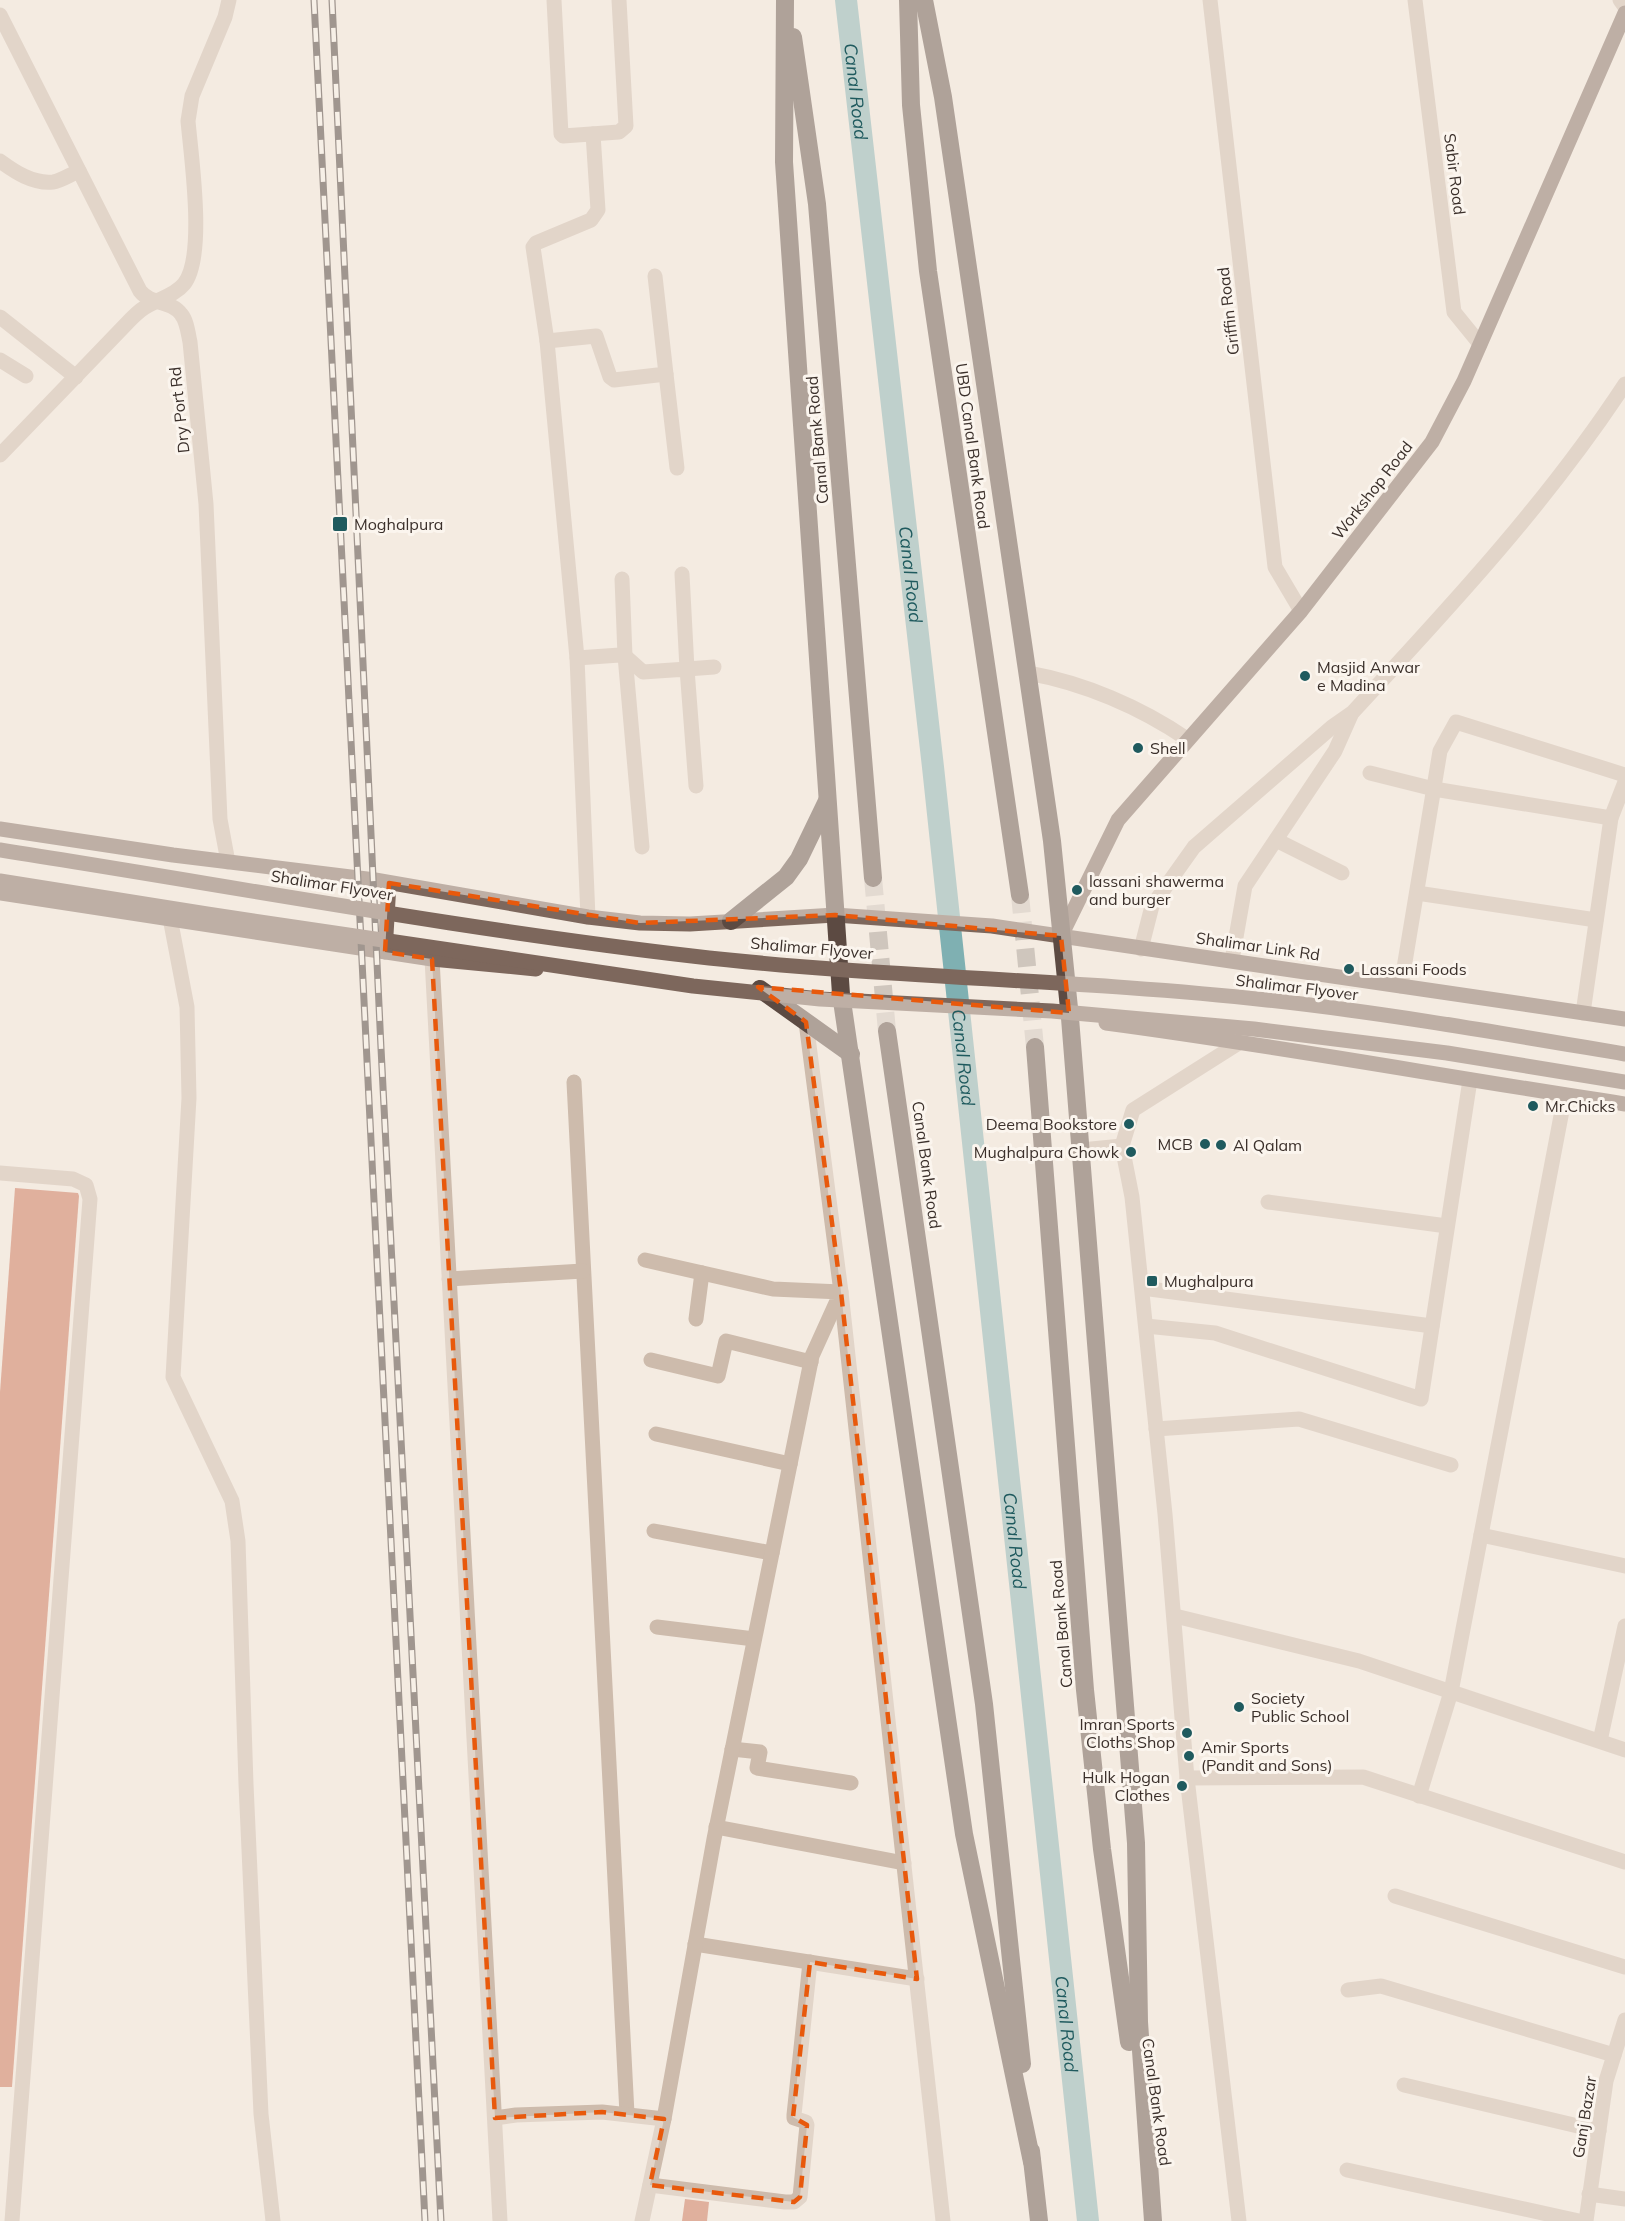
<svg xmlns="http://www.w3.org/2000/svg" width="1625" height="2221" viewBox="0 0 1625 2221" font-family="Mulish,sans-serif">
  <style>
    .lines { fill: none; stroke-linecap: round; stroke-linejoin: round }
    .canal { stroke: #7fb0b2; stroke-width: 22 }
    .building { fill: #c8694b }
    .highway-tunnel { stroke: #cfc6bd; stroke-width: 18; stroke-dasharray: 18 9; stroke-linecap: butt }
    .minor { stroke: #cdbbac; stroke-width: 15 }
    .major { stroke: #7d675c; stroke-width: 15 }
    .highway { stroke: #5c4a42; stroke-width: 18 }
    .rail-casing { stroke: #3b302b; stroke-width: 7 }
    .rail { stroke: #fbf5ee; stroke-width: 4.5; stroke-dasharray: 14; stroke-linecap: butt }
    .major-bridge { stroke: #7d675c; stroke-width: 15 }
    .marked { fill: none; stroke: #e8590c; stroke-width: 4.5; stroke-dasharray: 12 8; stroke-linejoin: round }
    .poi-dot { fill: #1f5a5e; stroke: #fbf5ee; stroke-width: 2 }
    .labels { text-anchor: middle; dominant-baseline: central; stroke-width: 6; stroke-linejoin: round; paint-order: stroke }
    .street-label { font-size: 16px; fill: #3b302b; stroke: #fbf5ee }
    .poi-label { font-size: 16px; fill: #3b302b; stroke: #fbf5ee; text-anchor: start }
    .water-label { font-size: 18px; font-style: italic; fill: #1f5a5e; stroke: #fbf5ee }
  </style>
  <rect width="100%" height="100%" fill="#f4ebe1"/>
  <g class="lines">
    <path class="canal" id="s1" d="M846 0 933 767 1088 2221"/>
  </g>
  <g class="building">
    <polygon points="15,1188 78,1193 79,1196 12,2087 0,2087 0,1392"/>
    <polygon points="685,2199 709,2202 707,2221 682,2221"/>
  </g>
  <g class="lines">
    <g class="highway-tunnel">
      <polyline points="873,878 887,1031"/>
      <polyline points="1020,895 1035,1047"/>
    </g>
    <g class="minor">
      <polyline points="554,0 561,134 563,136 619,132 626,126 619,0"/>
      <polyline points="1210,0 1275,567 1301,611"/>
      <polyline points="1415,0 1454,312 1480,344"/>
      <polyline points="1620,0 1625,7"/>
      <path d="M0 15 140 291C151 305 171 300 181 314 187 321 188 333 190 342L206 504 220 819 228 862"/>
      <path d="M0 161C15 172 33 184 53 182 61 181 71 174 79 171"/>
      <polyline points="0,317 76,377"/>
      <polyline points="547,341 533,247 536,243 591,220 598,210 593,134"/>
      <polyline points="0,360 26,376"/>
      <polyline points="666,374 677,468"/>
      <path d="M0 455 131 319C136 314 142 308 149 305 161 298 175 295 184 284 206 257 191 156 188 121L192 96 225 17 229 0"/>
      <polyline points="682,574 687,669 714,667"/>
      <polyline points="622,579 625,656 642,847"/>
      <polyline points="577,658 620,655 625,656 643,672 687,669 696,786"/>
      <path d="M1028 673C1084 683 1140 707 1187 739"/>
      <polyline points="1370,773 1434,789 1611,818"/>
      <polyline points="1276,840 1342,873"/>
      <polyline points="1417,893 1596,920"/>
      <polyline points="588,917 577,658 547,341 596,336 610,377 614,380 666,374 655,276"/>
      <polyline points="170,918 187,1007 189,1098 173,1377 232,1501 238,1541 246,1784 261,2114 273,2221"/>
      <path d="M1141 949 1152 906 1194 847 1332 727 1352 713C1449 608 1547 503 1625 384"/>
      <polyline points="432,959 500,2221"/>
      <polyline points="1232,960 1245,886 1335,751 1351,715"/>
      <polyline points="1401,986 1440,751 1456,722 1625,775"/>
      <polyline points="1583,1013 1611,818 1625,782"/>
      <polyline points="806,1022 841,1292 943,2221"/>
      <polyline points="574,1082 627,2114"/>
      <polyline points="1081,1150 1122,1146"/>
      <polyline points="0,1173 73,1179 86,1185 90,1199 12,2221"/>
      <polyline points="1268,1202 1447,1226"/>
      <polyline points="449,1279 583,1271"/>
      <polyline points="1142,1288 1432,1326"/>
      <polyline points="696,1319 702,1273"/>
      <polyline points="1146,1326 1215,1333 1421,1399 1470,1080"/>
      <polyline points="651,1360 718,1376 726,1341 811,1362"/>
      <polyline points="1156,1429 1299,1419 1451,1465"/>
      <polyline points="656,1434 790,1464"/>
      <polyline points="654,1531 772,1553"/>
      <polyline points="1481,1535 1625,1566"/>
      <polyline points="1175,1616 1359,1661 1625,1750"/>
      <polyline points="657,1627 754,1639"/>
      <polyline points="1600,1741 1625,1626"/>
      <polyline points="732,1749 760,1752 757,1768 851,1783"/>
      <polyline points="1187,1778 1363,1777 1625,1862"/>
      <polyline points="1419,1796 1451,1692 1565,1095"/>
      <polyline points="716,1827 904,1863"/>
      <polyline points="1395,1896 1625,1967"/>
      <polyline points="695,1944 917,1979"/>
      <polyline points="1348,1990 1381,1986 1614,2055"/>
      <polyline points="1404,2085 1599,2131"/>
      <polyline points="495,2118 516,2115 602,2112 664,2119"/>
      <polyline points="1347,2170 1579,2221"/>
      <polyline points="650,2185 785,2202 794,2202 800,2197 807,2125 806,2122 794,2118 794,2115 810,1962"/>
      <polyline points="1589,2194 1625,2199"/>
      <polyline points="642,2221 664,2119 714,1839 812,1356 841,1292 773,1289 645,1260"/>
      <polyline points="1239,2221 1187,1778 1165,1514 1132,1197 1122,1146 1133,1110 1242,1041"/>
      <polyline points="1586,2221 1606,2081 1625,2020"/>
    </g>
    <g class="major">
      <polyline points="0,829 173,855 375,880 588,917 640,923 690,924 835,915 992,926 1625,1019"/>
      <polyline points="0,893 432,959 536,969"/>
      <polyline points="1061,936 1118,820 1301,611 1432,442 1464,381 1625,13"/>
      <polyline points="385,952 389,883"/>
      <path d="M1106 1023C1280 1046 1452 1078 1625 1104"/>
    </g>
    <g class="highway">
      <polyline points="785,0 784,162 841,994 964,1834 1032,2162"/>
      <polyline points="908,0 911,105 928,271 1020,895"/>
      <polyline points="924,0 943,97 1052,841 1070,1018 1136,1843 1139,2022 1153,2221"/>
      <polyline points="793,37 817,204 873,878"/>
      <polyline points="731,921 786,877 799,859 827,801"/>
      <polyline points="760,989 851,1054"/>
      <polyline points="887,1031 984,1704 1022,2064"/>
      <polyline points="1035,1047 1085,1690 1102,1849 1129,2042"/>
      <polyline points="1031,2151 1039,2221"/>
    </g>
    <g class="rail-casing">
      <g id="rail">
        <polyline points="314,0 425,2221"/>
        <polyline points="332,0 381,1048 441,2221"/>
      </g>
    </g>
    <use href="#rail" class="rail"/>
    <g class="major-bridge">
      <path d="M0 850C230 886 460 929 692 956 883 978 1076 979 1267 1000 1387 1013 1506 1034 1625 1054"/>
      <polyline points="0,881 207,914 693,986 820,999 1052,1011 1254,1029 1447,1053 1625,1082"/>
    </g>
  </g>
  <path d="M0 0H1625V2221H0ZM389 883 640 923 835 915 1061 936 1069 1013 758 987 806 1022 841 1292 917 1979 810 1962 793 2117 807 2125 800 2197 794 2202 650 2185 664 2119 602 2112 495 2118 432 959 385 952Z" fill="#f4ebe1" fill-opacity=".55" fill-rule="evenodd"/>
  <path class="marked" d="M389 883 640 923 835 915 1061 936 1069 1013 758 987 806 1022 841 1292 917 1979 810 1962 793 2117 807 2125 800 2197 794 2202 650 2185 664 2119 602 2112 495 2118 432 959 385 952Z"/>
  <g class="poi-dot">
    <rect x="332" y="516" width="16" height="16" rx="3"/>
    <circle cx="1305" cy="676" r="6"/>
    <circle cx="1138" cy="748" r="6"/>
    <circle cx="1077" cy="890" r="6"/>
    <circle cx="1349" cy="969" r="6"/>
    <circle cx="1533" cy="1106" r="6"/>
    <circle cx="1129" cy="1124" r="6"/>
    <circle cx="1205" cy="1144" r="6"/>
    <circle cx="1221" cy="1145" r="6"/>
    <circle cx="1131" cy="1152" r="6"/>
    <rect x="1146" y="1275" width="12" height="12" rx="3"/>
    <circle cx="1239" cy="1707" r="6"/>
    <circle cx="1187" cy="1733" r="6"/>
    <circle cx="1189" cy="1756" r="6"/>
    <circle cx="1182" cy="1786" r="6"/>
  </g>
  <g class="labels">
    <g class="street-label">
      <text transform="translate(1455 174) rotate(83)">Sabir Road</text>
      <text transform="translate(1228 311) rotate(-97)">Griffin Road</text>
      <text transform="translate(179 410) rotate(-96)">Dry Port Rd</text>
      <text transform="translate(817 440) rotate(-95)">Canal Bank Road</text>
      <text transform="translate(973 446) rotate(82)">UBD Canal Bank Road</text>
      <text transform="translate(1372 490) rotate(-52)">Workshop Road</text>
      <text transform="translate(332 885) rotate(9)">Shalimar Flyover</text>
      <text transform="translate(1258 946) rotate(8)">Shalimar Link Rd</text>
      <text transform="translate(812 948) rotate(5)">Shalimar Flyover</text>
      <text transform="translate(1297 987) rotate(7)">Shalimar Flyover</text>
      <text transform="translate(927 1165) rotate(82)">Canal Bank Road</text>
      <text transform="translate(1061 1624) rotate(-95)">Canal Bank Road</text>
      <text transform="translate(1157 2102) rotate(82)">Canal Bank Road</text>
      <text transform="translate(1584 2117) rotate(-81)">Ganj Bazar</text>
    </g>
    <g class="poi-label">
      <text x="354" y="524">Moghalpura</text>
      <text x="1317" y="667">Masjid Anwar<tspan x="1317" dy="18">e Madina</tspan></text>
      <text x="1150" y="748">Shell</text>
      <text x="1089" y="881">lassani shawerma<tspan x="1089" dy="18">and burger</tspan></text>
      <text x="1361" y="969">Lassani Foods</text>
      <text x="1545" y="1106">Mr.Chicks</text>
      <text x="1117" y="1124" text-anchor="end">Deema Bookstore</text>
      <text x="1193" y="1144" text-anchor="end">MCB</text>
      <text x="1233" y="1145">Al Qalam</text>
      <text x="1119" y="1152" text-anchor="end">Mughalpura Chowk</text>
      <text x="1164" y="1281">Mughalpura</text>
      <text x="1251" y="1698">Society<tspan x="1251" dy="18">Public School</tspan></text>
      <text x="1175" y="1724" text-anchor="end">Imran Sports<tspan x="1175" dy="18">Cloths Shop</tspan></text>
      <text x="1201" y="1747">Amir Sports<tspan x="1201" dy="18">(Pandit and Sons)</tspan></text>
      <text x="1170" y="1777" text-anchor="end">Hulk Hogan<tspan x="1170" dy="18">Clothes</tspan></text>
    </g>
    <g class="water-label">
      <text stroke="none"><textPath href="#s1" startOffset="92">Canal Road</textPath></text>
      <text stroke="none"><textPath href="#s1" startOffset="578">Canal Road</textPath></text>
      <text stroke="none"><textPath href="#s1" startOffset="1064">Canal Road</textPath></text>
      <text stroke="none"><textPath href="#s1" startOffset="1550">Canal Road</textPath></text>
      <text stroke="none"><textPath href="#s1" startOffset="2036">Canal Road</textPath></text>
    </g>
  </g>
</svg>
